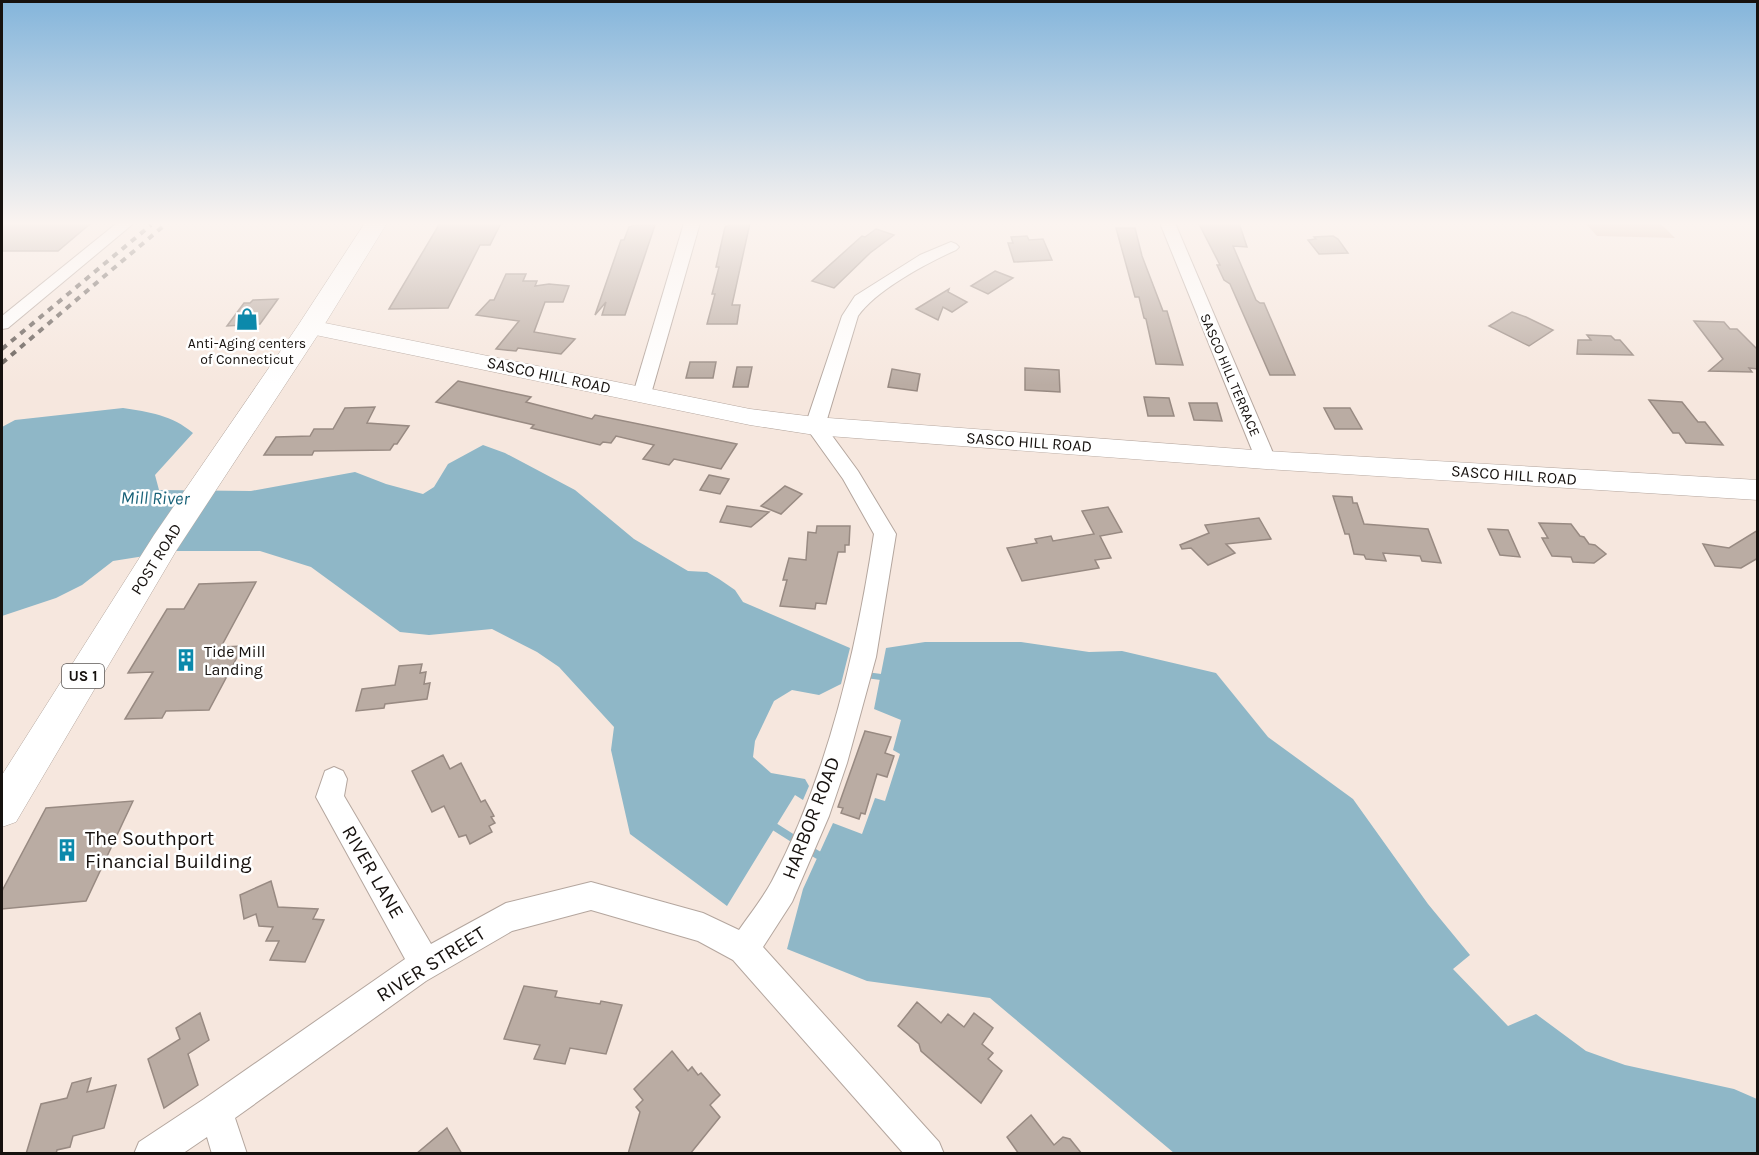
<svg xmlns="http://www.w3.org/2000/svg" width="1759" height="1155" viewBox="0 0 1759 1155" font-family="Karla,sans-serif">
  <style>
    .green { fill: #d4b4a1 }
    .water { fill: #8fb7c7 }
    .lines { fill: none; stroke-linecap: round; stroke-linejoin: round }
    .stream-far1 { stroke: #8fb7c7; stroke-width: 6 }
    .stream { stroke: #8fb7c7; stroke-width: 8 }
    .building { fill: #baaca3; stroke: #988a82; stroke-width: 1.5 }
    .street-casing { stroke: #b4a69e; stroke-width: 2 }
    .secondary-casing { stroke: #b4a69e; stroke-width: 1 }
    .primary-casing { stroke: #b4a69e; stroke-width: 1 }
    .street { fill: #fff; fill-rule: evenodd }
    .secondary { fill: #fff; fill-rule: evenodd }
    .primary { fill: #fff; fill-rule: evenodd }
    .rail { stroke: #605853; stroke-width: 4; stroke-dasharray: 6 6; stroke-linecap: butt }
    .labels { text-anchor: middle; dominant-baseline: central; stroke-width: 5; stroke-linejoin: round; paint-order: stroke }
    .far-poi-label { font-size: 14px; fill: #16110e; stroke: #fff }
    .far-street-label { font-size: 14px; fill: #16110e; stroke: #fff }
    .shield { fill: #fff; stroke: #5c5856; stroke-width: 1.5 }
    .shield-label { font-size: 15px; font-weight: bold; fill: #16110e }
    .street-label { font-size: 16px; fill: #16110e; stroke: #fff }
    .poi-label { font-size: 16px; fill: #16110e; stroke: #fff; text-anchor: start }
    .water-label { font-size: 18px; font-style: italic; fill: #176178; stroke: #fff }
    .near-street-label { font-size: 20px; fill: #16110e; stroke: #fff }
    .near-poi-label { font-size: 20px; fill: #16110e; stroke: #fff; text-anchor: start }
  </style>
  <rect width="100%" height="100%" fill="#f6e7de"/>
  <polygon class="green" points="1585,223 1660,223 1675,238 1597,236"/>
  <g class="water">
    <path d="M123 408C149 412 172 415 193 433L155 475 159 490 251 491 355 472 386 484 423 494 434 487 448 464 483 445 505 453 575 490 634 539 688 571 707 572 719 579 735 590 743 602 850 648 841 684 819 695 792 690 774 701 755 741 753 757 771 773 805 779 809 786 803 800 795 795 727 906 630 834 611 750 614 727 559 667 537 652 492 629 429 635 400 632 311 567 260 551H176L113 561 82 585 56 598 2 616V427L15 420Z"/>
    <polygon points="925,642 1021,642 1089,652 1122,651 1216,673 1268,737 1353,799 1428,904 1470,955 1453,969 1508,1026 1536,1014 1586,1051 1625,1065 1734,1089 1757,1099 1757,1153 1174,1153 990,998 867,981 787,949 803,889 833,823 862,834 875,798 885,801 900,754 893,750 901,720 874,709 886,648"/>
  </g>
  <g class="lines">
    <polyline class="stream-far1" points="866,675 881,677"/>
    <g class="stream">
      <polyline points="775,827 797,841"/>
      <polyline points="808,849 818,855"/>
    </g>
  </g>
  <g class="building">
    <polygon points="2,223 91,223 58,251 2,251"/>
    <polygon points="440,223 501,223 490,245 480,245 448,308 389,309"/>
    <polygon points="734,223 750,223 732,305 740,305 737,324 707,324 715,294 712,294 719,267 716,267 725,227"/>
    <polygon points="1239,223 1247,247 1233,246 1256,300 1260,303 1264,303 1295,375 1270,375 1230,284 1224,280 1217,265 1220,265 1199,224"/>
    <polygon points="637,225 655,225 625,315 602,315 606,302 595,315 621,240 624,240 629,227"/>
    <polygon points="1116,228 1135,228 1142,256 1163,311 1167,311 1183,365 1156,364 1146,319 1144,318 1139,297 1135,297"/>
    <polygon points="876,229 894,235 870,253 834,288 812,281 862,236 865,237"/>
    <polygon points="1027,236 1029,240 1043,239 1052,260 1014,262 1008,243 1013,243 1011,237"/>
    <polygon points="1333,236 1338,239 1348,253 1319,254 1308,240 1316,239 1314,237"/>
    <polygon points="995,271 1013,278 988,294 971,286"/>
    <polygon points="506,274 526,274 523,281 537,281 535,286 549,284 569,286 563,302 545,302 534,332 575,339 561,354 518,348 516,351 496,349 519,321 476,315 490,300 494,300"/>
    <polygon points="949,289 948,292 967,302 952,312 943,307 938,320 916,309"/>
    <polygon points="278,299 260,324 227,326 244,303 250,303 253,300"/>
    <polygon points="1512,312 1526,317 1553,330 1529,346 1489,326"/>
    <polygon points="1694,321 1724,322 1730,329 1737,329 1758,350 1758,369 1749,368 1752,372 1709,371 1723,359"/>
    <polygon points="1587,335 1611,336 1615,340 1620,340 1633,355 1577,354 1578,340 1591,340"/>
    <polygon points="690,362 716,362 713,378 686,378"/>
    <polygon points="737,367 752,367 748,387 733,387"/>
    <polygon points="1025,368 1059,370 1060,392 1025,390"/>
    <polygon points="892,369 920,374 917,391 888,387"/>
    <polygon points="458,381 531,397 526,402 592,419 595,415 737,444 721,469 674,459 669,465 643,459 654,445 616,436 611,443 603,442 600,445 531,428 534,425 436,402"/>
    <polygon points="1144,397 1169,398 1174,416 1148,416"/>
    <polygon points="1649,400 1682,402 1698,422 1705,422 1723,445 1686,443 1679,433 1673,433"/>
    <polygon points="1189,403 1217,403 1222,421 1194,420"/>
    <polygon points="375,407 367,423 409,426 397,444 394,444 390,450 314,451 312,455 264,455 276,437 310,436 314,429 333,429 345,408"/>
    <polygon points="1324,408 1350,408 1362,429 1335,429"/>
    <polygon points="709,475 729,479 720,494 700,490"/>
    <polygon points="785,486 802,494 781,514 761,506"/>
    <polygon points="1333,496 1352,497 1353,503 1357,503 1364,524 1428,529 1441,563 1422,561 1420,556 1383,553 1386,561 1366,559 1364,555 1354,554 1349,534 1345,534"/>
    <polygon points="727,506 769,512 751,527 720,522"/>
    <polygon points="1108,507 1122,532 1100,536 1111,558 1095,560 1099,568 1022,581 1007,548 1037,543 1035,539 1051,536 1053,541 1094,534 1082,511"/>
    <polygon points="1259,518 1271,539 1226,544 1235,553 1208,565 1191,548 1182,549 1180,545 1209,533 1205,525"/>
    <polygon points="1539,523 1571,524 1580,536 1584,537 1589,544 1595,545 1606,554 1594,563 1573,562 1571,557 1552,556 1542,538 1548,538"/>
    <polygon points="817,526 850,526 849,545 845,545 845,552 838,552 826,604 816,603 815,609 780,606 787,580 783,580 789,558 806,560 808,532 816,533"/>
    <polygon points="1488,529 1508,530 1520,557 1500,555"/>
    <polygon points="1758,530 1758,558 1741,568 1715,566 1703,544 1729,548"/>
    <polygon points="256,582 221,647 243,646 209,710 166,711 162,718 125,719 153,672 128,673 167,609 184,609 199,584"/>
    <polygon points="422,664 420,673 426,672 424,684 430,683 427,699 385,704 384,708 356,711 362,689 395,685 399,666"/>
    <polygon points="865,731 891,737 885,753 894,756 887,777 877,774 865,814 861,813 859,819 841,813 843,808 838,807"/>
    <polygon points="443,755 450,769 461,763 481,802 485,800 494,816 491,817 495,823 489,826 492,832 470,844 466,835 459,837 444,806 432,812 412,771"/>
    <polygon points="133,801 86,901 2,909 2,891 46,808"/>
    <polygon points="271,881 278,907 318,909 313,919 324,920 305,962 270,960 279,941 266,941 273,927 259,926 256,914 244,919 240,895"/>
    <polygon points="524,986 557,991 555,997 600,1004 601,1001 622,1005 606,1054 570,1048 565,1064 534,1059 540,1045 504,1039"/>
    <polygon points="917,1002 941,1023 948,1014 964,1027 974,1013 993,1028 982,1044 993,1053 988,1059 1002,1071 981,1103 921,1051 919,1044 898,1026"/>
    <polygon points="200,1013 209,1040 188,1054 198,1085 164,1108 148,1059 180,1039 176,1028"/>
    <polygon points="672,1051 688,1071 692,1067 698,1075 701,1073 720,1095 710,1105 720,1117 690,1154 628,1154 640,1112 636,1107 643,1100 634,1089"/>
    <polygon points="91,1078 87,1092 116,1085 104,1128 73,1136 70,1147 57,1150 56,1154 26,1154 41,1104 67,1098 72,1083"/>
    <polygon points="1031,1115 1054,1145 1063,1137 1070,1139 1082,1154 1019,1154 1007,1137"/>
    <polygon points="447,1128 462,1154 416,1154"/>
  </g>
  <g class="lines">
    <g class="street-casing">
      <g id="street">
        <polygon points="117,223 134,223 8,328 2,329 2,316"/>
        <polygon points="684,223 700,223 651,394 649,398 635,398 633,394"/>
        <polygon points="1160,223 1175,223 1276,460 1273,465 1266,467 1259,465 1256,460"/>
        <path d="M951 242 956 244 959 247 956 250C927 263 876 290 858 316L825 426 858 471 896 534 876 657 847 763 829 816 792 902 763 947 939 1142 944 1154H904L733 960 698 941 591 910 512 931 426 981 235 1118 247 1154H212L207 1137 182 1154H134L139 1142 204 1099 405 959 316 797 325 771 334 767 343 771 347 779 344 796 431 944 506 903 591 882 703 913 739 930C750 914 763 898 772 881 828 774 856 652 874 534L843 479 805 426 842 316 855 296 920 255Z"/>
      </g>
    </g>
    <g class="secondary-casing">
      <polygon id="secondary" points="310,320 750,409 815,417 1266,451 1758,480 1758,500 1266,469 815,435 750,425 301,332 298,327 301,322"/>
    </g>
    <g class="primary-casing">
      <polygon id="primary" points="365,223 387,223 323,327 176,551 16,822 2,827 2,775 154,535 297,327"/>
    </g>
    <use href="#street" class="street"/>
    <use href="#secondary" class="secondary"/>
    <use href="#primary" class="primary"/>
    <g class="rail">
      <polyline points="2,349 151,225"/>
      <polyline points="2,363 167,223"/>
    </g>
  </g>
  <linearGradient id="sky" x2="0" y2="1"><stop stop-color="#84b5db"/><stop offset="0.58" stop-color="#fbf4f0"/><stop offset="1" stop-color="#fbf4f0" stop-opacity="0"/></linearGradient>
  <rect width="1759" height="385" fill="url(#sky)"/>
  <defs>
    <g id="shop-bare" transform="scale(1.8)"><path d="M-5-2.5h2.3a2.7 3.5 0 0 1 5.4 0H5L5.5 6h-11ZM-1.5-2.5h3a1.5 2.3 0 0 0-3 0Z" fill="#0c89ab" stroke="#fff" stroke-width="2.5" paint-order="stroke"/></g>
    <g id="building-bare" transform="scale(1.8)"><path d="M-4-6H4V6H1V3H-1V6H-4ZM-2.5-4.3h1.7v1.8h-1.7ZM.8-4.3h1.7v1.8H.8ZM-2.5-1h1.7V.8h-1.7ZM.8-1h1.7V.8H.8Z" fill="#0c89ab" stroke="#fff" stroke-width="2.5" paint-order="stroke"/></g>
  </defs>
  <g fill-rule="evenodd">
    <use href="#shop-bare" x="247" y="319"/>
    <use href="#building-bare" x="186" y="660"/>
    <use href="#building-bare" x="67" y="850"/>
  </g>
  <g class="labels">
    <g class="far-poi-label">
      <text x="247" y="343">Anti-Aging centers<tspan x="247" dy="16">of Connecticut</tspan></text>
    </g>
    <g class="far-street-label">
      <text transform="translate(1230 375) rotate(67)">SASCO HILL TERRACE</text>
    </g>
    <rect class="shield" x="62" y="664" width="42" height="24" rx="4.5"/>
    <g class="shield-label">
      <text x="83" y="676">US 1</text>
    </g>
    <g class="street-label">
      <text transform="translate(549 375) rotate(12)">SASCO HILL ROAD</text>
      <text transform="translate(1029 442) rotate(4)">SASCO HILL ROAD</text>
      <text transform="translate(1514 475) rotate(4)">SASCO HILL ROAD</text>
      <text transform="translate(156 559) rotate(-58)">POST ROAD</text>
    </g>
    <g class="poi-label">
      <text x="204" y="651">Tide Mill<tspan x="204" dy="18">Landing</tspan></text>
    </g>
    <g class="water-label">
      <text transform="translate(155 498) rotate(1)">Mill River</text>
    </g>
    <g class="near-street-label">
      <text transform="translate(811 818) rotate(-69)">HARBOR ROAD</text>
      <text transform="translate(373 872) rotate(60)">RIVER LANE</text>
      <text transform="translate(431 964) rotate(-32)">RIVER STREET</text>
    </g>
    <g class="near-poi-label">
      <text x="85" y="838">The Southport<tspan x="85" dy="23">Financial Building</tspan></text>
    </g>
  </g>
  <rect width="1759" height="1155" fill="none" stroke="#16110e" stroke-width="6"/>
</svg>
